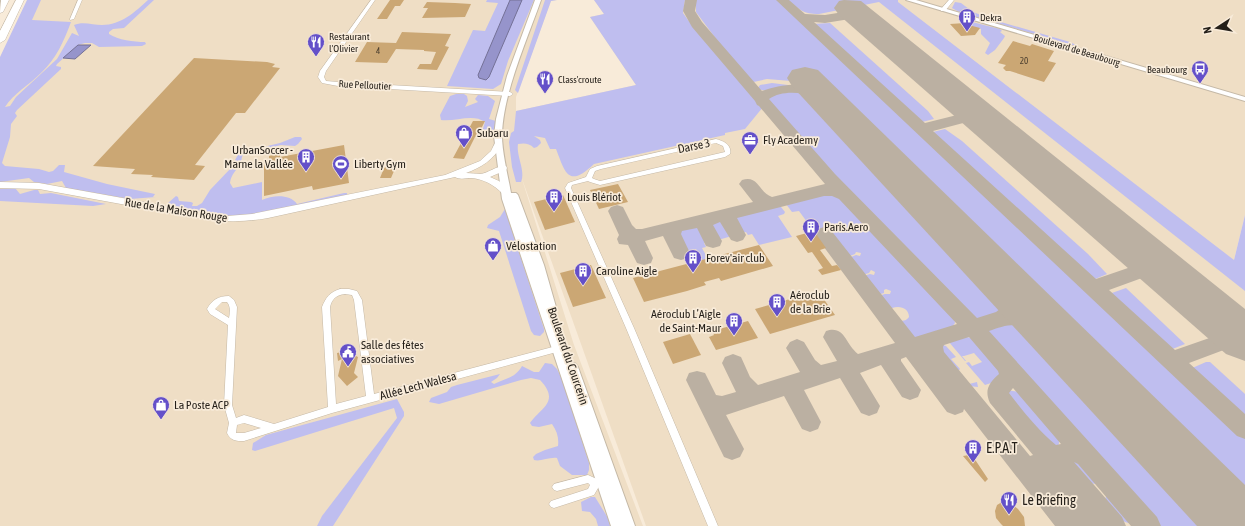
<svg xmlns="http://www.w3.org/2000/svg" width="1245" height="526" viewBox="0 0 1245 526" font-family="'Asap Condensed',sans-serif">
  <style>
    .built { fill: #efdec5 }
    .green { fill: #bfbeef }
    .water { fill: #9694cb; stroke: #747196 }
    .lines { fill: none; stroke-linecap: round; stroke-linejoin: round }
    .taxiway { fill: #bbb0a2; fill-rule: evenodd }
    .runway { fill: #bbb0a2; fill-rule: evenodd }
    .building { fill: #cba774 }
    .minor-casing { stroke: #c5b9a7; stroke-width: 1 }
    .tertiary-casing { stroke: #c5b9a7; stroke-width: 1 }
    .secondary-casing { stroke: #c5b9a7; stroke-width: 2 }
    .motorway-casing { stroke: #c5b9a7; stroke-width: 1 }
    .minor { fill: #fff; fill-rule: evenodd }
    .tertiary { fill: #fff; fill-rule: evenodd }
    .secondary { fill: #fff; fill-rule: evenodd }
    .motorway { fill: #fff; fill-rule: evenodd }
    .labels { text-anchor: middle; dominant-baseline: central; stroke-width: 3.5; stroke-linejoin: round; paint-order: stroke }
    .far-number-label { font-size: 9px; fill: #4e4130 }
    .far-poi-label { font-size: 10px; fill: #241f19; stroke: #f8ebd9; text-anchor: start }
    .far-street-label { font-size: 10px; fill: #241f19; stroke: #f8ebd9 }
    .poi-label { font-size: 12px; fill: #241f19; stroke: #f8ebd9; text-anchor: start }
    .street-label { font-size: 12px; fill: #241f19; stroke: #f8ebd9 }
    .near-poi-label { font-size: 14px; fill: #241f19; stroke: #f8ebd9; text-anchor: start }
  </style>
  <rect width="100%" height="100%" fill="#f8ebd9"/>
  <polygon class="built" points="40,0 557,0 551,1 516,97 516,111 636,85 590,17 604,14 594,0 1245,0 1245,215 1234,260 1245,268 1245,526 646,526 521,176 574,345 643,526 0,526 0,117 27,30"/>
  <g class="green">
    <path d="M27 0H41L32 20 71 22C64 41 56 59 41 73 30 84 13 94 5 107L10 106 16 97 57 59 72 33 79 36 74 25C83 21 93 25 102 25 121 25 135 12 148 0H154L124 28 113 29 109 32V34C118 40 134 42 145 42L146 44 142 46 99 47 92 43H85L78 45 57 64 56 66 61 67V69L17 110 15 113 17 116 11 124 10 137 2 163 5 166 39 169 49 172 53 171 59 165H65L64 172 107 184 155 194 153 197H156L130 199 66 188 62 181 47 184 34 182 29 178 0 182V57Z"/>
    <polygon points="487,0 534,0 508,61 501,84 493,89 447,86 473,30 485,31 498,3 486,2"/>
    <polygon points="545,0 557,0 551,1 518,93 515,90"/>
    <path d="M594 0H685L683 13 688 20 763 107 745 129 725 133V135L594 164C568 189 565 172 556 149H550L545 138 534 136 540 140 541 143 537 147 534 148C529 143 524 143 518 144 516 156 526 171 521 182H516L512 167 509 142 511 133 514 131 516 111 636 85 590 17 604 14Z"/>
    <polygon points="696,0 778,0 1245,438 1245,515 812,77 791,81 767,79 749,83 696,12"/>
    <path d="M788 0H898V2L1234 260 1245 215V291L879 2 819 14C803 14 800 10 788 0Z"/>
    <polygon points="955,2 961,3 973,12 994,20 1070,42 1076,45 1072,45 959,12 952,8"/>
    <polygon points="964,20 1000,29 1002,31 1000,32 1005,36 1004,38 995,50 988,55 985,53 990,43 981,34 981,29 968,25"/>
    <polygon points="830,23 928,111 934,119 922,122 812,24"/>
    <polygon points="772,83 796,86 767,91 757,89 760,85"/>
    <path d="M792 90 805 92 815 98 994 284C1001 293 1009 301 1001 312 989 321 975 321 963 312L846 194 767 104 766 99 769 96Z"/>
    <path d="M456 94H464L467 96 468 101 465 107 478 102 475 99 478 95 488 96 495 101 489 119 496 121 495 133 482 132 485 122C473 113 455 122 441 120L440 115 450 96Z"/>
    <polygon points="945,129 962,141 1088,254 1107,274 1093,280 933,132"/>
    <path d="M295 137H301L302 139 298 144 295 146 281 145 244 154C241 157 242 159 241 163 237 170 231 174 230 183L233 188 262 182V200C273 195 290 194 297 204L344 193H347V196C310 204 272 215 234 216 212 217 189 211 167 207L168 203 176 196 178 197 179 201 191 202 193 203 192 206H197L202 203 210 190 230 169 239 153 280 143Z"/>
    <polygon points="15,188 20,194 34,190 38,190 40,194 51,193 106,204 93,206 0,201 0,189"/>
    <path d="M829 192 839 195 921 279 954 318 955 323 952 327 909 341 891 319C898 319 904 324 909 317 909 308 900 305 892 308L891 314 888 315 875 297 885 294H890L891 291 886 289 884 290V293L874 296 860 277 870 274 874 275 875 272 871 270 869 273 859 276 846 259 856 255 860 256 861 253 856 252 855 254 845 258 825 232 822 233 833 248H826L799 211 792 212 786 204 788 202Z"/>
    <polygon points="777,206 781,207 785,212 784,214 778,216 792,237 759,245 752,234 748,235 746,232 741,233 731,217"/>
    <polygon points="505,209 544,329 544,332 540,336 534,335 531,331 499,231 487,228 488,225 500,217"/>
    <polygon points="721,219 732,236 718,240 708,223"/>
    <polygon points="698,225 708,242 704,243 706,247 702,248 708,259 712,278 696,249 688,251 683,250 674,235 676,231"/>
    <polygon points="1126,288 1185,344 1170,350 1109,294"/>
    <path d="M1008 322C1022 322 1032 327 1043 336L1225 526H1154L990 341 987 333C989 325 999 322 1008 322Z"/>
    <polygon points="966,337 972,338 1000,366 1001,373 997,381 985,385 966,363 969,362 972,366 982,362 974,353 964,356 962,356 966,361 965,361 949,342 952,340"/>
    <polygon points="940,344 946,346 956,357 951,359 960,369 958,371 969,384 977,382 978,387 969,386 959,379 939,354 938,348"/>
    <polygon points="917,353 924,354 929,357 972,412 957,404"/>
    <polygon points="1206,362 1210,362 1245,394 1245,419 1190,369"/>
    <path d="M545 363 552 364 557 369 563 381 589 463V470L587 475H572L560 466 557 458C549 457 540 462 534 460L533 457 536 454 545 450 558 446C559 438 557 431 552 424L539 427 532 426 530 423C540 408 561 402 540 380L531 378 521 380 439 404 429 402 431 398 447 392 451 387 457 385 500 374 497 378 491 382 494 384C507 378 515 378 522 366L534 372H539Z"/>
    <path d="M1006 390 1019 392 1032 400 1059 432V443L1058 447 1051 448 1045 444 1036 430H1033L1020 415 1021 413 1017 408C1011 407 1004 398 1004 393Z"/>
    <polygon points="397,399 404,412 404,416 333,526 317,526 322,516 397,418 394,408 255,451 252,450 253,443 266,435"/>
    <path d="M1075 458C1085 457 1094 470 1099 478L1098 482 1094 484 1086 480 1072 463V460Z"/>
    <path d="M1109 495 1116 497 1134 518V523C1122 526 1111 509 1105 501L1106 496Z"/>
    <polygon points="591,497 595,497 608,518 610,526 598,526 596,519 590,512 582,511 581,502"/>
  </g>
  <g class="water">
    <polygon points="510,0 522,0 489,77 486,80 479,78 478,75"/>
    <polygon points="78,45 91,45 75,59 63,58"/>
  </g>
  <g class="lines">
    <g class="taxiway">
      <path d="M685 0H697L695 11 702 22 762 91C786 82 821 80 838 104L835 107C825 110 821 103 813 98 801 91 781 91 769 99L835 174 977 318 996 312 1004 306 1002 295 992 280 995 275C1000 273 1003 272 1008 275 1018 280 1026 299 1023 310 1040 313 1062 324 1070 340L1067 346C1049 352 1040 331 1023 326 1011 323 1000 327 989 331L1157 517 1161 526H1131L1078 464 1074 462 1122 517 1126 526H1055L964 409 963 412 955 415 947 412 906 357 901 359V361L921 390 918 397 910 400 902 397 881 365 860 373 880 406 877 413 869 416 861 413 840 378 804 390 821 422 818 429 810 432 802 429 784 396 726 415 744 449 740 457 732 460 724 457 686 380 689 373 697 371 705 373 716 395 722 396 736 392 722 363 725 357 733 354 741 357 750 377 758 385 800 372 786 348 790 342 797 339 804 342 815 360 821 365 837 361 823 337 826 331C845 325 845 344 858 354L895 343 818 239 815 234 818 229 824 227 830 229 915 337 957 324 839 199 832 196H824L737 218 746 235 743 240 737 242 731 240 720 222 713 225 722 241 720 246 713 248 706 246 697 228 682 231 681 234 690 253 688 258 681 260 674 258 663 236 645 241 653 258 651 263 644 265 637 263 628 245 619 244 617 239 619 235 608 211 611 207 617 205 623 207 632 225 636 229H642L753 202 739 184 742 180C759 175 758 192 772 197L825 184 759 106 757 105 755 101 692 27 683 11ZM969 337 998 371 999 374C989 383 984 390 990 403L1033 455 1030 456 944 352 943 347 944 345ZM1013 388 1061 444 1056 445C1038 430 1023 411 1009 393Z"/>
      <polygon points="776,0 789,0 805,14 825,15 856,10 861,11 862,14 861,17 856,18 825,23 814,22 925,123 977,110 982,112 985,115 982,118 933,131 1096,279 1157,258 1164,260 1167,265 1164,270 1109,290 1175,350 1241,327 1245,328 1245,342 1189,363 1245,414 1245,439 1237,436"/>
    </g>
    <g class="runway">
      <polygon points="844,0 861,1 1245,309 1245,361 1226,354 839,15 834,8 839,1"/>
      <polygon points="805,67 818,70 1245,485 1245,526 1197,526 792,86 787,78 792,70"/>
    </g>
  </g>
  <g class="building">
    <polygon points="390,0 404,0 400,6 395,6 387,19 377,19"/>
    <polygon points="427,2 455,3 471,4 465,17 422,18 428,8 423,8"/>
    <polygon points="965,23 965,24 980,28 975,35 961,36 950,24"/>
    <polygon points="402,32 451,34 445,46 449,47 437,70 417,69 420,64 431,64 436,52 424,51 424,50 396,49 387,63 355,62 367,42 396,43"/>
    <polygon points="1013,41 1030,46 1032,44 1054,51 1048,61 1056,63 1044,82 1010,71 1006,71 1003,68 1006,65 998,63"/>
    <polygon points="194,58 267,62 275,64 272,67 280,68 245,113 236,113 195,165 205,166 194,180 151,177 153,175 131,174 135,169 93,166"/>
    <polygon points="473,121 485,121 477,137 475,137 464,159 453,158"/>
    <polygon points="344,145 349,183 313,190 312,186 264,196 264,161 269,160 269,156 280,153 280,157"/>
    <polygon points="396,160 404,164 394,171 391,178 380,178 384,168"/>
    <polygon points="618,184 628,202 599,209 590,190"/>
    <polygon points="563,195 575,222 545,230 534,202"/>
    <polygon points="814,231 826,248 820,250 832,266 837,265 841,270 822,275 818,270 823,268 812,252 808,253 796,236"/>
    <polygon points="759,245 773,266 721,281 719,278 704,282 706,285 687,291 644,302 633,278"/>
    <polygon points="591,265 606,298 573,307 560,273"/>
    <polygon points="818,291 835,315 770,334 755,309"/>
    <polygon points="748,321 758,338 716,350 709,337 714,335 712,331"/>
    <polygon points="690,334 701,355 673,364 663,342"/>
    <polygon points="356,349 356,356 358,357 354,373 358,377 347,386 338,376 342,359 338,361 337,353"/>
    <polygon points="969,455 972,459 974,458 988,479 985,482 963,456"/>
    <polygon points="1002,502 1010,503 1018,509 1024,517 1025,526 1003,526 1001,524 996,518 995,511 997,505"/>
  </g>
  <g class="lines">
    <g class="minor-casing">
      <g id="minor">
        <polygon points="78,0 82,0 74,19 70,20 70,19"/>
        <polygon points="371,0 375,0 326,71 324,77 326,81 338,82 510,92 513,94 510,96 338,86 322,83 318,77 320,71"/>
        <polygon points="949,0 954,0 945,11 941,11 941,9"/>
        <path d="M716 139C724 141 732 145 730 154L725 157 600 185 590 182 588 181 572 185 571 188 634 328 718 526H708L626 328 565 188 568 183 586 177 590 169 597 166ZM716 143 723 146 725 152 600 181 594 179 592 178 595 171 601 169Z"/>
        <path d="M340 289H349L357 291 362 300 374 394 564 344 567 345 568 347 567 349 564 350 332 413 244 441C236 441 231 441 227 433L229 423 224 405 228 325 210 314 207 309C212 300 218 296 229 296L234 300 237 307 232 405 236 418 244 415 274 424 328 407 322 307C326 297 330 292 340 289ZM345 294 352 295 354 300 366 396 336 404 330 307C332 299 336 295 345 294ZM222 302H227C231 307 230 313 229 318L215 309ZM244 423 261 428 244 433H236L237 425Z"/>
        <polygon points="588,475 599,480 601,483 594,495 554,508 551,507 549,504 551,501 588,489 590,485 588,483 557,491 554,490 552,487 554,484"/>
      </g>
    </g>
    <g class="tertiary-casing">
      <path id="tertiary" d="M495 143H501L502 145C493 160 482 167 466 173 471 173 476 174 480 174 489 173 497 165 506 166L507 168 506 170 490 177 499 181 510 192 509 194H503C494 185 484 179 471 178 466 178 460 180 455 177L268 218C246 222 225 222 203 219L39 189 0 188V182L39 183 211 214 227 216 252 214 445 175 480 161 491 151Z"/>
    </g>
    <g class="secondary-casing">
      <g id="secondary">
        <path d="M535 0H541C527 40 503 93 502 135 502 153 508 175 511 193H516L518 195 544 265 556 307 555 310 550 311 568 363 572 362 576 364 578 367 635 526H611L502 199 494 136 496 119 507 76Z"/>
        <polygon points="906,0 916,0 1245,97 1245,101"/>
      </g>
    </g>
    <g class="motorway-casing">
      <g id="motorway">
        <polygon points="1,0 9,0 3,12 0,13"/>
        <polygon points="16,0 24,0 5,40 0,43 0,31"/>
      </g>
    </g>
    <use href="#minor" class="minor"/>
    <use href="#tertiary" class="tertiary"/>
    <use href="#secondary" class="secondary"/>
    <use href="#motorway" class="motorway"/>
  </g>
  <defs>
    <g id="building-pin" transform="scale(0.9)"><path d="M0 17L-7.5 6A9.5 9.5 0 1 1 7.5 6Z" fill="#6450c9" stroke="#f8ebd9"/><path d="M-4-6H4V6H1V3H-1V6H-4ZM-2.5-4.3h1.7v1.8h-1.7ZM.8-4.3h1.7v1.8H.8ZM-2.5-1h1.7V.8h-1.7ZM.8-1h1.7V.8H.8Z" fill="#fff"/></g>
    <g id="restaurant-pin" transform="scale(0.9)"><path d="M0 17L-7.5 6A9.5 9.5 0 1 1 7.5 6Z" fill="#6450c9" stroke="#f8ebd9"/><path d="M-5-6h1v4h1v-4h1v4h1v-4h1v5L-1.5 .5V6h-2V.5L-5-1ZM5-6V6H3V1.5H1.5Q1.5-4 5-6Z" fill="#fff"/></g>
    <g id="bus-pin" transform="scale(0.9)"><path d="M0 17L-7.5 6A9.5 9.5 0 1 1 7.5 6Z" fill="#6450c9" stroke="#f8ebd9"/><path d="M-5-6H5V4H4V6H2V4H-2V6H-4V4H-5ZM-3.5-4V0h7V-4ZM-3.5 1.2v1.5H-2V1.2ZM2 1.2v1.5H3.5V1.2Z" fill="#fff"/></g>
    <g id="shop-pin" transform="scale(0.9)"><path d="M0 17L-7.5 6A9.5 9.5 0 1 1 7.5 6Z" fill="#6450c9" stroke="#f8ebd9"/><path d="M-5-2.5h2.3a2.7 3.5 0 0 1 5.4 0H5L5.5 6h-11ZM-1.5-2.5h3a1.5 2.3 0 0 0-3 0Z" fill="#fff"/></g>
    <g id="office-pin" transform="scale(0.9)"><path d="M0 17L-7.5 6A9.5 9.5 0 1 1 7.5 6Z" fill="#6450c9" stroke="#f8ebd9"/><path d="M-6-3h4V-5.5h4V-3h4V5H-6ZM-1-4.5V-3h2v-1.5ZM-6 0V1H6V0Z" fill="#fff"/></g>
    <g id="stadium-pin" transform="scale(0.9)"><path d="M0 17L-7.5 6A9.5 9.5 0 1 1 7.5 6Z" fill="#6450c9" stroke="#f8ebd9"/><path d="M0-5a6.5 5 0 1 0 0 10a6.5 5 0 1 0 0-10ZM-3.5-1.8h7v3.6h-7Z" fill="#fff"/></g>
    <g id="civic-pin" transform="scale(0.9)"><path d="M0 17L-7.5 6A9.5 9.5 0 1 1 7.5 6Z" fill="#6450c9" stroke="#f8ebd9"/><path d="M-.6-6.5H3V-4.5H.6V-3L4-1V1h2V6H-6V1h2V-1L-.6-3ZM-1.2 2.5V6h2.4V2.5Z" fill="#fff"/></g>
  </defs>
  <g fill-rule="evenodd">
    <use href="#building-pin" x="967" y="17"/>
    <use href="#restaurant-pin" x="316" y="42"/>
    <use href="#bus-pin" x="1200" y="69"/>
    <use href="#restaurant-pin" x="545" y="79"/>
    <use href="#shop-pin" x="464" y="133"/>
    <use href="#office-pin" x="750" y="140"/>
    <use href="#building-pin" x="306" y="157"/>
    <use href="#stadium-pin" x="341" y="164"/>
    <use href="#building-pin" x="554" y="197"/>
    <use href="#building-pin" x="811" y="227"/>
    <use href="#shop-pin" x="493" y="246"/>
    <use href="#building-pin" x="693" y="258"/>
    <use href="#building-pin" x="583" y="271"/>
    <use href="#building-pin" x="777" y="302"/>
    <use href="#building-pin" x="734" y="321"/>
    <use href="#civic-pin" x="348" y="352"/>
    <use href="#shop-pin" x="161" y="405"/>
    <use href="#building-pin" x="973" y="448"/>
    <use href="#restaurant-pin" x="1009" y="500"/>
  </g>
  <g class="labels">
    <g class="far-number-label">
      <text x="378" y="51">4</text>
      <text x="1024" y="61">20</text>
    </g>
    <g class="far-poi-label">
      <text x="980" y="17">Dekra</text>
      <text x="329" y="36">Restaurant<tspan x="329" dy="12">l'Olivier</tspan></text>
      <text x="1187" y="69" text-anchor="end">Beaubourg</text>
      <text x="558" y="79">Class'croute</text>
    </g>
    <g class="far-street-label">
      <text transform="translate(1077 50) rotate(17)">Boulevard de Beaubourg</text>
      <text transform="translate(365 85) rotate(3)">Rue Pelloutier</text>
    </g>
    <g class="poi-label">
      <text x="477" y="133">Subaru</text>
      <text x="763" y="140">Fly Academy</text>
      <text x="293" y="150" text-anchor="end">UrbanSoccer -<tspan x="293" dy="14">Marne la Vallée</tspan></text>
      <text x="354" y="164">Liberty Gym</text>
      <text x="567" y="197">Louis Blériot</text>
      <text x="824" y="227">Paris.Aero</text>
      <text x="506" y="246">Vélostation</text>
      <text x="706" y="258">Forev'air club</text>
      <text x="596" y="271">Caroline Aigle</text>
      <text x="790" y="295">Aéroclub<tspan x="790" dy="14">de la Brie</tspan></text>
      <text x="721" y="314" text-anchor="end">Aéroclub L’Aigle<tspan x="721" dy="14">de Saint-Maur</tspan></text>
      <text x="361" y="345">Salle des fêtes<tspan x="361" dy="14">associatives</tspan></text>
      <text x="174" y="405">La Poste ACP</text>
    </g>
    <g class="street-label">
      <text transform="translate(694 146) rotate(-12)">Darse 3</text>
      <text transform="translate(176 210) rotate(9)">Rue de la Maison Rouge</text>
      <text transform="translate(568 356) rotate(71)">Boulevard du Courcerin</text>
      <text transform="translate(418 386) rotate(-15)">Allée Lech Walesa</text>
    </g>
    <g class="near-poi-label">
      <text x="986" y="448">E.P.A.T</text>
      <text x="1022" y="500">Le Briefing</text>
    </g>
  </g>
  <g transform="translate(1217 28) rotate(258)" stroke="#f8ebd9" stroke-width="3" paint-order="stroke">
  <path d="M0-3L7 15L0 10L-7 15Z" fill="#241f19"/>
  <text y="-6" font-size="11" font-weight="bold" text-anchor="middle" fill="#241f19">N</text>
  </g>
</svg>
